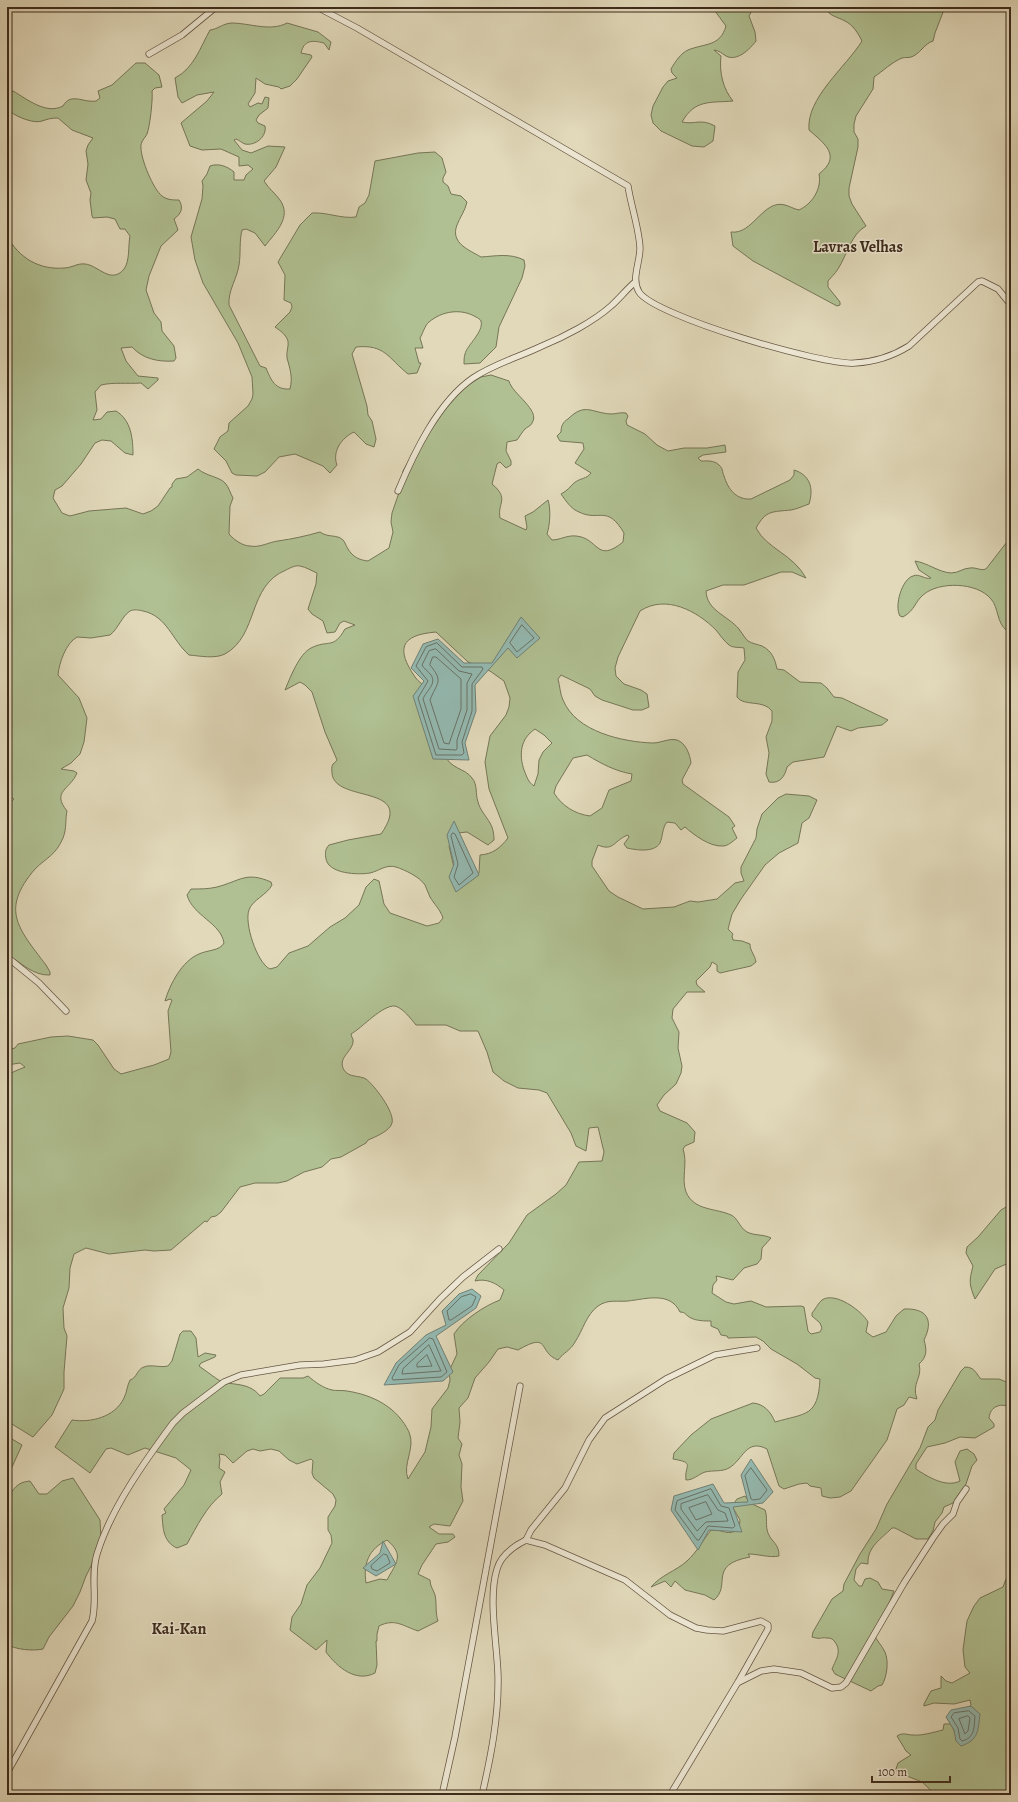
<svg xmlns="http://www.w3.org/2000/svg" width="1018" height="1802" viewBox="0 0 1018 1802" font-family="Alegreya,serif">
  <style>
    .green { fill: #b0c092; stroke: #767657; fill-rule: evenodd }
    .water { fill: #94bab2; stroke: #718176 }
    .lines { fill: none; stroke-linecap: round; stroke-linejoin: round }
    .shore { stroke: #687267; stroke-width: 1 }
    .street-casing { stroke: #665644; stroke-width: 7 }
    .street { stroke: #ece6d2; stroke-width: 5.5 }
    .labels { text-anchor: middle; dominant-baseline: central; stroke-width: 3; stroke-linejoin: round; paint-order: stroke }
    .neighbourhood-label { font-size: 16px; font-weight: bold; fill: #3d2b1c; stroke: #ece6d2 }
  </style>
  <rect width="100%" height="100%" fill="#e1d9ba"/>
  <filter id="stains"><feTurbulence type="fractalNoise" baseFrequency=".005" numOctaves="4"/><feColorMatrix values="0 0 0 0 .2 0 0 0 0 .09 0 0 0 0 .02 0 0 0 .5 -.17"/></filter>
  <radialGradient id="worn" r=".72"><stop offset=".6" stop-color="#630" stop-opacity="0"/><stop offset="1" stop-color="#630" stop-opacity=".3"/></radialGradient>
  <g class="green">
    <path d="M712 7H754L749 16 755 32 756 41C750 49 737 62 726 56 721 53 720 51 714 50L721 56C719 72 723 89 733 101 710 103 695 99 682 122 696 125 700 118 715 126L713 141 704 147 692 146 661 131 653 123 651 115 653 106 663 87 668 81 677 78 672 73 671 69C675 62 681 53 688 50 705 43 720 47 726 26Z"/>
    <path d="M825 7H945L935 33 933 41C925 43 919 55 911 57 909 58 905 57 902 58 892 62 883 71 874 77L873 89 856 116 854 124V132L858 139V147L849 188V196L852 204 866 226C851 234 847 255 838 269 835 274 831 277 828 281V287L840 302V305L837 306 753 261 733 246 731 232C753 235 763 199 785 205 789 206 794 209 799 210 812 204 822 189 819 174 842 156 825 144 809 130 806 98 846 67 862 41 858 33 853 25 845 21 838 17 828 16 825 7Z"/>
    <path d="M231 23C250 23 270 32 287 23L318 32 331 42 329 50 324 43C312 40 304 40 301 53L311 55 312 57 297 79 290 86 281 89 279 87 265 84 256 78 255 93 248 104 250 107 258 103 262 104 265 97 269 98 268 108 259 115 256 120 258 123 265 126C267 137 255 146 245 144 242 143 239 140 236 139L234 140 242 150 251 153 268 146 285 147 276 167 264 181C269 189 275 193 280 200 292 217 276 232 265 246L255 233 246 229 242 230C239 242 241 253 239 265 237 279 228 290 229 305L260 366 266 368C271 380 275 390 290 389 293 377 290 369 287 358 286 352 289 346 288 341 286 335 281 331 275 327L290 312 292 307 291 303 284 300 285 275 278 262 300 225 312 213C327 212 341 219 356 217L359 207 365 203 369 195 375 161 418 153 435 152 442 158 446 172 443 178V182L448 186 451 194 461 196 467 202C465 211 460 217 457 225 450 243 469 250 481 257 496 256 510 253 524 260L525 266 522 278 499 327 496 347 480 363 464 364C464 361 464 357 465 354 467 345 484 332 481 321 480 319 478 318 476 317 461 308 442 311 429 322 425 325 423 333 420 338L423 348H415L419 363H421L417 373 408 374C388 358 385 344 356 347L352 354 367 406 368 415 372 421 376 439 374 447 366 444 354 432C341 438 332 452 337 465L330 473 323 466 295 454 279 457 265 472 257 476 236 475 232 473 226 461 214 449 220 437 228 431 229 423 248 406 252 399 253 394 252 377 238 343 203 283 195 260 191 237 202 199 203 186 202 181 207 174 210 166C218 163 227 166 234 172V180H244L246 175 253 169 248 165 239 166V157L221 149 202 150 190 146 181 123 207 101 214 92 197 95 182 103 178 97 175 78C194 68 200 48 210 30 218 29 222 24 231 23Z"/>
    <path d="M136 63H145L159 75 162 87 155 88 152 91C153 99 150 126 147 134 145 138 140 142 141 148 141 159 153 189 162 196 167 200 173 200 179 200 184 208 181 214 174 219L178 230 161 246 149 276 146 290 154 313 161 322 162 331 174 346 176 358 174 361C158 362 143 359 132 347L121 348 126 361 138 376 158 378V380L148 389 141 383C127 384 114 382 101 385L95 392 97 410 93 420 101 419 107 412 116 411C131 420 133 438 133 455L125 453 111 441 102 440 95 443 81 464 62 486 55 490 53 498 62 513 70 516 89 511 126 508 143 514 151 511 158 506 170 488 172 487V484L176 479 187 477 198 469C206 476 220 477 225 483 229 487 230 493 233 498L230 506 229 534C234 540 243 546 250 546 260 548 269 542 278 541 292 539 306 536 320 532 328 538 337 534 343 540 345 542 346 546 348 549 353 557 359 560 368 561L389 548 393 532 391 522 392 513 402 484 403 471 431 420 443 405 458 393 461 392 466 386 481 377 491 375 509 381C512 394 541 410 532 423 531 426 527 427 525 429 522 432 520 436 517 440L507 442 506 451 511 461V465L506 468 500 462 497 464 492 484C510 499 497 503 500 518L526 530 527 527 525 516 533 512 548 500C551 509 550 525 547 534L552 540C560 540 567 535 576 536 599 538 596 564 623 542L624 533C607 504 599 522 579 512 571 509 566 501 561 494 567 491 570 487 574 483 580 478 587 479 591 473L575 463 584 449 583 443 560 441 557 436 561 432C561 426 563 422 568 419 585 402 592 413 611 414 616 414 621 412 626 413L628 416 626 421 627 425 645 434 657 445 668 451 684 448H707L725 445 726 452 703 455 698 458 701 461C707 461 714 460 719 465 723 468 722 472 724 476 728 489 736 500 751 499L790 480 794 475V470C810 475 814 488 809 504 803 506 797 509 791 510 772 512 766 510 756 528 767 549 793 554 806 578L792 572H781L744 585H723L706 591C707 611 727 615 739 629 742 633 744 637 748 641 753 644 757 644 762 646 772 651 775 659 777 669L784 670 800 682 821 683 827 688 834 697 842 698 888 720 882 725 858 728 851 731 837 726 824 757 793 762 787 767C785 776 780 784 769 782L766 774 769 753 766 737 772 721V711C763 699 744 707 737 697L738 672 745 660 744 648C739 647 733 648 729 645 724 641 720 635 716 630 697 611 666 594 640 611L618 657 615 668 616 676 624 684 641 690 647 694 649 707 642 710H633L602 700 595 696 590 689 561 675 558 679C560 686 560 694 563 700 576 732 623 742 653 743 661 743 669 738 677 740 686 743 690 755 691 763L682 780 683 784 729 817 735 826 732 828 737 838C733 841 728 846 723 846 710 847 694 835 685 827L681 830 675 823 667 822C662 828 663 836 660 843 654 853 636 850 627 848L624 844 629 837 628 835C614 840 614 852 598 845L592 861V866L609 891 618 897 643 909 674 907 690 901 698 902 717 899 735 883 744 881 741 873V867L756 838 757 829 762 814 778 798 786 794 809 796 817 800 809 818 802 823 798 843 779 853 765 865 741 899 732 914 728 929 733 934 732 936 733 940 742 941 750 944C750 951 755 955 756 962L751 966 720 973 717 971V965L712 962 710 967 696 981 697 985 705 992H687L673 1009 672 1018 679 1032 678 1048 682 1066 681 1073 676 1084 664 1095 657 1105 660 1111 687 1123 695 1132 694 1142 685 1146 683 1149C688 1163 681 1178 686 1192 694 1211 716 1208 731 1215 738 1218 739 1227 747 1232 755 1236 763 1234 771 1238L762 1248 761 1259 757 1264 744 1268 733 1280 716 1276 717 1280 713 1285 712 1293 726 1302 734 1304 751 1301 766 1307 801 1306 804 1307 808 1331 811 1334 820 1332 822 1328 820 1323 812 1316V1313C815 1310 818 1303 822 1300 835 1291 862 1311 868 1322L866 1332 873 1337 886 1332 896 1316 904 1309C927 1308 934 1320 924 1340 927 1350 927 1357 919 1364 923 1378 911 1383 917 1399L909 1397 904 1405 897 1409 887 1440 851 1491 840 1497 830 1498 822 1496 821 1488 810 1486 807 1483 799 1484 784 1489 779 1486 767 1449C746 1438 743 1460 729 1468 722 1472 714 1470 705 1472 697 1475 694 1480 686 1480 684 1465 696 1463 673 1459L674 1453 691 1435 711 1419 753 1403C764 1404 771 1412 775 1422 806 1413 818 1417 820 1379L815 1378 797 1364 771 1349 763 1341 756 1337 728 1338 727 1336 721 1335 718 1329 711 1326V1321C705 1321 697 1321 691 1318 686 1316 686 1312 680 1312 670 1291 646 1299 628 1301 617 1302 608 1299 598 1306 586 1315 583 1330 575 1342 571 1350 563 1353 558 1360 537 1352 551 1331 518 1350L507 1347 498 1349 489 1362 475 1378 468 1398 459 1408 460 1422 458 1438 462 1444 459 1455 462 1464 461 1487 463 1501 450 1526 434 1524 429 1527 439 1534H453L455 1537 448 1542 436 1544 422 1565 418 1574 430 1580C430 1586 433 1589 435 1595 437 1603 435 1612 438 1621L418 1631C403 1626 395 1618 379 1626L377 1634V1641H376L377 1665 375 1673C356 1683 337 1667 326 1652L327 1640 316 1650 290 1630 292 1617 301 1604 307 1585 320 1568 332 1543 331 1535 328 1530V1517L335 1506 336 1500 333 1494 314 1478 312 1473 313 1461 311 1459 297 1464 289 1460 279 1451 271 1449 260 1451 253 1449 247 1451 233 1463 225 1455 219 1454 220 1459 219 1468 225 1472 220 1482 222 1494C206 1507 197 1526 187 1544L177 1548C163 1542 163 1528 162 1515L166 1513 164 1509 184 1485 191 1470 176 1458 145 1448 128 1455 111 1448 106 1449 90 1473 55 1447 72 1420C91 1423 115 1417 124 1398 127 1392 127 1386 130 1380 137 1378 137 1369 144 1367 151 1364 160 1368 168 1366L172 1361 180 1334 183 1331H191L196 1338 198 1357 205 1353 216 1355 215 1357 201 1363 199 1366C205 1370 211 1375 217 1379 228 1387 248 1380 260 1396L264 1394 280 1378H303L308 1376C315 1382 323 1388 332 1390 336 1391 342 1390 347 1391 373 1395 397 1407 409 1432 416 1448 402 1464 408 1479L425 1452 431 1427 432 1409 448 1388 450 1380 449 1371 457 1354 454 1334C463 1320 484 1306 500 1300L504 1290C496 1283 486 1278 475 1281L478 1275 509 1243 527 1215 556 1194 566 1185 579 1162 602 1161 604 1152 598 1127 589 1128 586 1151 576 1146 571 1133 547 1093 539 1090 518 1088 504 1081 493 1072 487 1052 478 1031H460L446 1025H416C411 1019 403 1008 395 1006 382 1005 362 1028 351 1034 351 1037 354 1039 353 1042 352 1052 337 1058 344 1070 349 1078 359 1075 366 1079 374 1085 395 1112 392 1123 390 1131 375 1137 368 1140L366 1143 341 1157 331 1159 322 1167 304 1172 287 1181 278 1183H255L240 1187 221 1212 216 1216 211 1217 207 1222 205 1221 171 1250 154 1251 145 1250 109 1254 86 1248 74 1254 70 1268 69 1288 63 1308 64 1328 67 1336 64 1372V1389L52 1415 33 1437 7 1421V1078L13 1072 25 1067 20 1063 7 1065V1050L15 1048 18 1044 51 1037 68 1036 93 1040 98 1045 114 1069 121 1074 154 1065 169 1059 171 1052 168 1011 172 1000 170 999 165 1001C170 984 182 961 199 954 207 950 220 951 224 943 221 923 193 916 187 895L191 889C200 889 209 889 217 887 240 881 246 871 271 882L272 885C267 895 252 900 249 910 244 923 257 963 270 969L277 967 289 953 308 946 330 927 345 918 359 905 366 887 374 879 379 881 384 904 390 913 427 926 439 923 443 918C440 909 434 904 430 897 428 893 427 889 425 885 420 877 405 870 396 867 386 864 379 871 370 873 358 875 329 874 326 859 325 854 325 849 329 845L348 840 381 834C417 783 334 804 332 773 332 771 331 767 333 764 334 763 336 762 337 760L325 732 312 692 305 685 300 682 285 690C290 678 299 654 311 648 329 639 333 650 345 629L355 625 344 621 340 623 335 632 327 633 323 621 312 614 308 609 316 584 317 573C312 571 306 567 300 566 295 565 290 568 286 570 247 586 259 635 225 654 215 659 200 656 189 655 172 640 167 616 143 611 139 610 134 609 130 611 122 616 118 629 110 635L91 638 77 637C66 643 59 663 58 675L79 698 87 718 84 742 80 754 71 763 61 769 74 771 77 773C70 790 51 791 67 811 65 820 67 828 63 838 56 855 46 858 35 869 0 910 18 928 46 965L50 972V975C33 976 21 962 7 955V812H10V803L14 799 7 796V236C19 258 39 270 64 268 72 268 77 263 85 264 98 265 111 285 124 269 130 261 128 246 130 236L125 229H120L115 219 107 217 93 218 92 216 90 200 91 193 86 180 88 164 86 151 88 145 93 138 72 130 58 118C51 118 48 119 42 121 34 124 17 117 11 112L7 113V93L13 91C27 99 46 115 63 106 71 92 83 103 96 101L100 98 98 91 112 85ZM436 632 468 662 490 671 504 681 510 698 509 707 506 715 490 736 485 762 489 789 508 838C500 848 493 854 480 855L479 873 467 882 455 872 449 846 458 833 467 832 488 845 494 840C494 834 493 828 490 823 486 816 480 810 478 802 475 793 478 785 472 778 465 768 450 769 445 755 439 740 436 721 432 705 431 701 430 694 428 690 425 685 418 682 415 677 396 649 400 635 436 632ZM535 729 544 735 552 743 543 752 539 760 538 774 534 786C528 782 527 777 524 770 519 755 520 739 535 729ZM587 755C602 764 615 771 632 774L631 781 609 790 602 808 590 816C575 814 562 806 554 793L556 786 573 758ZM387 1540C405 1555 396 1563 387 1580L380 1579 366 1583C363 1563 369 1549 387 1540Z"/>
    <path d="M1010 538 1011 631H1007C996 622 999 608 991 599 977 582 939 581 923 595 914 603 916 609 903 617L900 616C894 606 902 579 913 576 919 573 925 580 931 578L919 570 915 561C928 563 938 572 951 573 959 573 963 568 970 568 976 567 980 571 986 569Z"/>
    <path d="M1011 1204V1262L995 1269 975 1299C969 1284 969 1281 973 1266L966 1253 967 1247 978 1237 1001 1210Z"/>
    <path d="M965 1367C975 1367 976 1374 981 1379H999L1011 1384V1408C1002 1402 990 1406 989 1418L994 1424V1427L975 1438 960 1437 945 1443 927 1447 916 1464V1469C928 1477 946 1488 960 1481L955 1462 960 1451 967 1449 974 1454 977 1460 972 1466 966 1484 953 1503 944 1507 942 1513 935 1522 933 1531 928 1539H916L895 1528H892C881 1539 867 1547 868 1564L861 1563 856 1569 854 1580 859 1586H862L865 1579 870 1578 878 1582 882 1589 894 1591 886 1611 885 1622 878 1626 874 1633C876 1641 882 1645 885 1652 889 1661 887 1677 882 1685L878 1686 871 1691 835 1674 832 1669C836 1659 842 1652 835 1642 833 1639 831 1638 827 1638 819 1637 822 1640 812 1637L813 1632 832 1599 843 1591 844 1584 860 1554 876 1529 887 1504 920 1448 928 1427 935 1420 938 1410 961 1371Z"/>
    <polygon points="7,1436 22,1445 7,1478"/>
    <path d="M73 1478 100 1520 101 1539 93 1562 86 1576 80 1592 73 1606 49 1637 43 1649C34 1651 15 1650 7 1644V1500C13 1489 17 1482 30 1481L39 1494H47L62 1481Z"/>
    <path d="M745 1496 750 1503 765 1510C768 1518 765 1525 768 1533 772 1543 779 1543 779 1556 769 1558 759 1554 748 1554L750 1557C707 1565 732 1585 714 1600L705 1595 685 1590 675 1581 671 1587 665 1581 651 1587C661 1575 676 1571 687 1561 697 1552 703 1540 711 1530 724 1529 727 1537 739 1529L740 1520 732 1506 737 1499Z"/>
    <path d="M1011 1573V1795H936L922 1782 897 1772 896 1769 898 1763 911 1755 906 1751 897 1736C903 1732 907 1735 913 1735 922 1736 934 1732 943 1730L944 1724H951L956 1735 966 1710 971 1705 970 1700 954 1704 934 1703 924 1706V1704L931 1691 941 1688V1676L946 1681 952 1683 970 1673 965 1667 963 1650 967 1621 974 1606 980 1598 1003 1587 1006 1579Z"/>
  </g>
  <g class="water">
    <polygon points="521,617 540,638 517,658 508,648 475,685 476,711 465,743 469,760 433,759 413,696 424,681 411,668 423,644 438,639 464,663 492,663"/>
    <polygon points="454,821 479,875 456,892 449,877 454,864 447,835"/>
    <polygon points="472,1289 481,1296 476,1308 436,1336 453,1372 443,1381 384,1385 396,1363 426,1335 446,1325 442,1311 459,1294"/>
    <polygon points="751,1459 773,1492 763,1503 733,1507 742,1532 709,1530 698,1550 671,1510 674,1496 713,1484 724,1503 748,1502 741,1475"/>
    <polygon points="383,1541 396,1564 376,1576 363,1568 380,1553"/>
    <path d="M971 1706 980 1714C978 1730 979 1740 961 1746L956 1741 954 1730 946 1717 951 1710Z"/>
  </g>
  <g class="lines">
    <g class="shore">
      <polygon points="522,625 534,638 517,652 510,643"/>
      <polygon points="437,643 462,667 482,667 483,669 472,684 472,711 462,742 464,753 462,755 436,755 418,698 428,681 416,666 426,647"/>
      <path d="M436 649 459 671 472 674 467 683V710L457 740V749L456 750 439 749 423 699C426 691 437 684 431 675 428 671 424 669 422 665L429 651Z"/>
      <path d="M433 657H436L461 679V709L449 744 444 743 430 700C437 682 444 682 430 665Z"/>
      <polygon points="453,833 455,834 473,873 459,885 454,877 458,864 451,836"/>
      <polygon points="471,1294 476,1297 472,1306 451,1320 449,1320 447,1311 461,1297"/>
      <polygon points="430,1338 433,1339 447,1372 441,1377 393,1380 392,1378 399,1365"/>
      <polygon points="429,1345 441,1371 402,1374 403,1369"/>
      <polygon points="427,1355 432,1366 417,1367 417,1364"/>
      <polygon points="751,1468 767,1490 760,1499 753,1500 751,1499 745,1476"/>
      <polygon points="711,1489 721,1506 729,1508 735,1526 733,1528 708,1526 699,1540 697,1540 675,1510 677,1501"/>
      <polygon points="708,1495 718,1510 725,1513 728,1521 706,1522 697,1531 681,1509 681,1504"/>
      <polygon points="706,1502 712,1514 696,1520 689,1508"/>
      <polygon points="384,1554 387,1555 390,1563 377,1571 372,1569 371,1566"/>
      <path d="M969 1711 975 1716C974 1727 975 1738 962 1741L960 1739 958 1728 951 1717 954 1713Z"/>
      <polygon points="968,1716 970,1718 968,1731 965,1734 959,1719"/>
    </g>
    <g class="street-casing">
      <g id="street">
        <path d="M317 7 357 28 628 186C631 206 639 228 640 248 640 263 631 279 639 292 654 316 824 366 855 363 874 362 893 356 909 346L978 282 982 281 998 289 1011 305"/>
        <polyline points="149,54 182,35 216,7"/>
        <path d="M398 491C414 453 438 402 473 378 494 364 519 357 542 346 564 337 593 322 611 306 619 299 626 290 634 283"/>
        <polyline points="7,957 39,983 66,1011"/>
        <polyline points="526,1540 531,1530 565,1488 589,1440 605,1418 666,1379 715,1355 757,1348"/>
        <polyline points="739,1682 761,1671 774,1669 801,1673 832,1688 841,1687 846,1683 904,1583 933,1538 943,1524 953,1514 957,1502 966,1489"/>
        <path d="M7 1773 92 1621C98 1599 90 1576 97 1554 111 1508 145 1461 173 1423L183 1413 224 1382 241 1375 300 1365 324 1364 355 1360 378 1352 410 1332 440 1299 463 1277 499 1249"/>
        <polyline points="442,1795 455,1737 520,1386"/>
        <path d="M482 1795C491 1756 499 1716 498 1675 497 1643 488 1598 497 1569 501 1555 514 1546 526 1540L545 1545 625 1580 670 1615 696 1628 707 1630 723 1631 761 1621 768 1625V1629L738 1682 670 1795"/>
      </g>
    </g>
    <use href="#street" class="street"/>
  </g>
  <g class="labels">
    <g class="neighbourhood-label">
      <text x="858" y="247">Lavras Velhas</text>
      <text x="179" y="1629">Kai-Kan</text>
    </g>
  </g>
  <rect width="1018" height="1802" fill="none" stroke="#e1d9ba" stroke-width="24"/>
  <rect x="8" y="8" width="1002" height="1786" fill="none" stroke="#3d2b1c" stroke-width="2"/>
  <rect x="12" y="12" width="994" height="1778" fill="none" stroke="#3d2b1c"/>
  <path d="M872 1776v6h78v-6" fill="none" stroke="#3d2b1c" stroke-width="2"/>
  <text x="878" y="1776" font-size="12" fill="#3d2b1c" stroke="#ece6d2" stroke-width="3" paint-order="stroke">100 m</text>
  <rect width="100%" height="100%" filter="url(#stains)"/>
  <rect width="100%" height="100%" fill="url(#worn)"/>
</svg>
